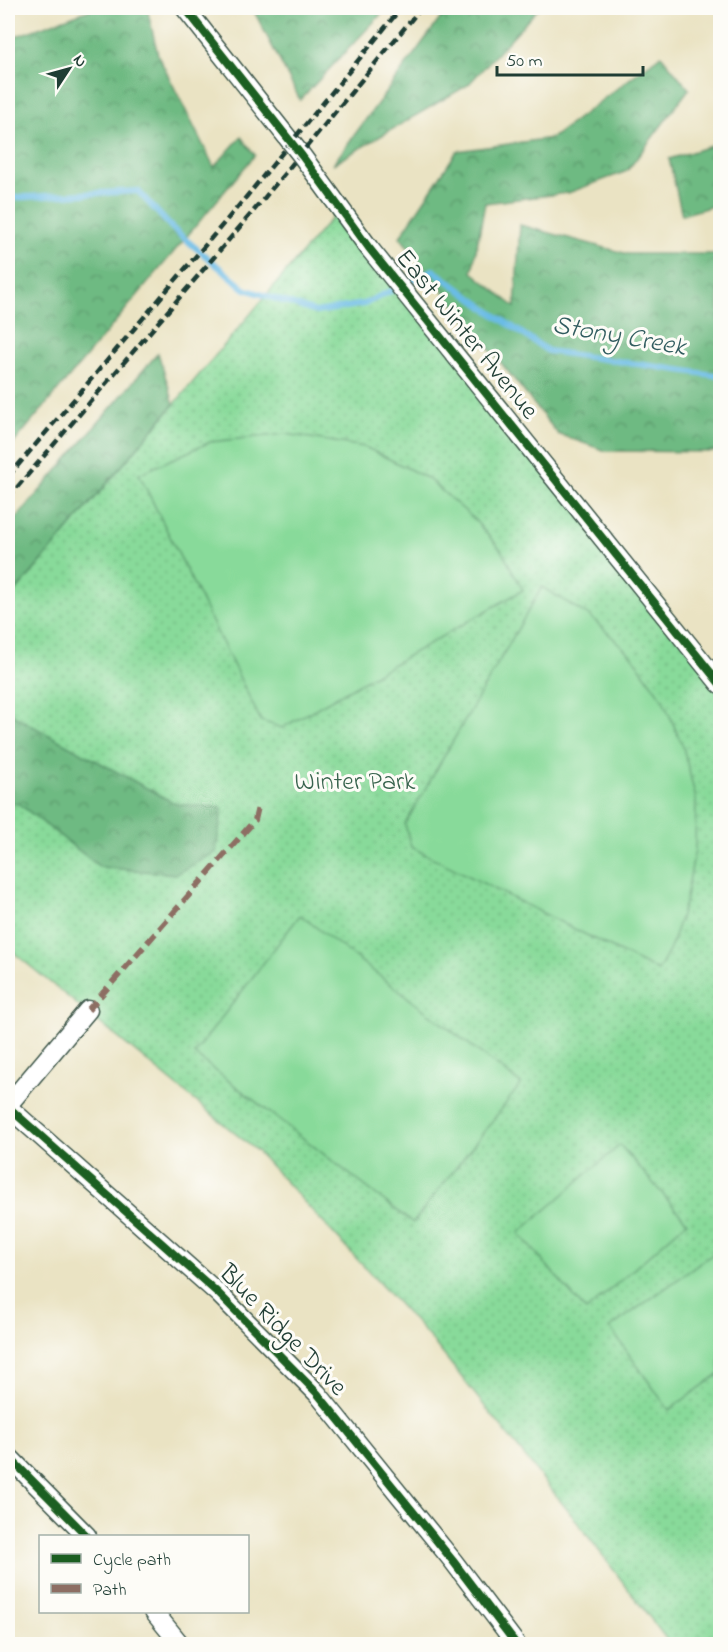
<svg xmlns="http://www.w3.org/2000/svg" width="728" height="1652" viewBox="0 0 728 1652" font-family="'Indie Flower',sans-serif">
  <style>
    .green { fill: url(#green-dots); stroke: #548c67; stroke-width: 1.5 }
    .forest { fill: url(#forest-crowns); stroke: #467c5b; stroke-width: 1.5 }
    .pitch { fill: #88da9a; stroke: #548c67; stroke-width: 1.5 }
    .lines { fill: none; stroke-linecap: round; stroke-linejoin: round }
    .stream { stroke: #6abce6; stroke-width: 6 }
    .minor-casing { stroke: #3d5649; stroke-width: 21 }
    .minor { stroke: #fff; stroke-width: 18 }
    .rail { stroke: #1f3d34; stroke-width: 4.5; stroke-dasharray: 9 4.5; stroke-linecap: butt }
    .quiet { stroke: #8d6e63; stroke-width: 6; stroke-dasharray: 12 6; stroke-linecap: butt }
    .cycleway-casing { stroke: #fdfcf7; stroke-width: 11 }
    .cycleway { stroke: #1b5e20; stroke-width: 8 }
    .labels { text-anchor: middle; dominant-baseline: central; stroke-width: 6; stroke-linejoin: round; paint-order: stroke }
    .street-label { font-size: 26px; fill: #1f3d34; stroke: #fdfcf7 }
    .park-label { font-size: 26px; fill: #39644e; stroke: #fdfcf7 }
    .water-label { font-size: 27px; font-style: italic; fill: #325d60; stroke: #fdfcf7 }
  </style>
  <defs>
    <pattern id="green-dots" width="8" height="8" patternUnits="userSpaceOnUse" patternTransform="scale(1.5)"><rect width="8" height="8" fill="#88da9a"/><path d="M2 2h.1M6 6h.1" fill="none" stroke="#75bc85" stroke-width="1.8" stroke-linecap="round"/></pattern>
    <pattern id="forest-crowns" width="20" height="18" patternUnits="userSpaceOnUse" patternTransform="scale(1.5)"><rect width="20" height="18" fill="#6eba82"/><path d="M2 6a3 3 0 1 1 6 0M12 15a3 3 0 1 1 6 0" fill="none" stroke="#5a986b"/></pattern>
  </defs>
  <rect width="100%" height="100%" fill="#fdfcf7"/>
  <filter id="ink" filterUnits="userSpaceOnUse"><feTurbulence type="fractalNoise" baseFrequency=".0167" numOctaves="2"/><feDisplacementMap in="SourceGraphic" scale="12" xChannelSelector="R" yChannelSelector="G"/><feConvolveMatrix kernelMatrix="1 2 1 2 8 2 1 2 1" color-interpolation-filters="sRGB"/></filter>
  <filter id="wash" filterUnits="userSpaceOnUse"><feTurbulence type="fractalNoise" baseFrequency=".008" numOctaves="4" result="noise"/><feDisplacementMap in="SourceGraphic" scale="24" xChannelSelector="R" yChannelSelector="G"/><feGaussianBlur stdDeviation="1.35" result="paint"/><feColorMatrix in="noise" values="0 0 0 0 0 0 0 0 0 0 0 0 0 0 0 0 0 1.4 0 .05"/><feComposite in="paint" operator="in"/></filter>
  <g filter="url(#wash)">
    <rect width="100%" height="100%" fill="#eae3c3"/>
    <polygon class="green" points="340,208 720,682 720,1644 670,1644 578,1523 431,1339 258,1152 8,948 8,601"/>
    <g class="forest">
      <polygon points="95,8 147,8 158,55 214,167 241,137 255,155 8,450 8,39"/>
      <polygon points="259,8 387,8 300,100 255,13"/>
      <polygon points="448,8 539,8 468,85 333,164"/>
      <polygon points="661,55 689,89 627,171 568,193 485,203 472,272 515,307 520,225 628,254 719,254 720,452 606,451 558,434 400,237 457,151 552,138"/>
      <polygon points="720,143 720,204 682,215 669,159"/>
      <polygon points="158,353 174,404 8,601 8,528"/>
      <polygon points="8,707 14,716 176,804 222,808 216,852 176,874 100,867 19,804 8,802"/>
    </g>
    <g class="pitch">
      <polygon points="286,434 365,447 427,478 473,518 501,550 523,590 282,728 261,721 139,474 210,442"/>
      <polygon points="542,587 591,617 632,656 663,700 683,747 696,799 695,850 685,903 670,949 658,971 411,847 405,824"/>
      <polygon points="300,915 521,1084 413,1223 194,1054"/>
      <polygon points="620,1145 687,1222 586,1311 519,1233"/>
      <polygon points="720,1249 720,1373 669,1410 610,1328"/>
    </g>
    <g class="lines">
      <polyline class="stream" points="8,198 138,191 172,228 245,289 316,312 364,304 433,270 492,313 548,351 720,376"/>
    </g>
  </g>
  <g filter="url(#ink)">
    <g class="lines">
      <g class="minor-casing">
        <g id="minor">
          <polyline points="185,8 302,156 369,248 720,684"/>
          <polyline points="8,1105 88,1010"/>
          <polyline points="8,1107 219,1294 317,1393 453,1561 516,1644"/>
          <polyline points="8,1456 87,1536"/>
          <polyline points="154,1612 180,1644"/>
        </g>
      </g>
      <use href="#minor" class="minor"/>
      <g class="rail">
        <polyline points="8,477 247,196 401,8"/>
        <polyline points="8,498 256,208 421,8"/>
      </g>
      <polyline class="quiet" points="88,1010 255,820 258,807"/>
      <g class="cycleway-casing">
        <g id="cycleway">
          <polyline points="185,8 302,156 369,248 720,684"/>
          <polyline points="8,1107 219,1294 317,1393 453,1561 516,1644"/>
          <polyline points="8,1456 87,1536"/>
        </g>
      </g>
      <use href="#cycleway" class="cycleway"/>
    </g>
  </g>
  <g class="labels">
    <g class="street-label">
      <text transform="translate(466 335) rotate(51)">East Winter Avenue</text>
      <text transform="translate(282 1331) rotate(46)">Blue Ridge Drive</text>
    </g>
    <g class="park-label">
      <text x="355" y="783">Winter Park</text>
    </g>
    <g class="water-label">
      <text transform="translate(619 337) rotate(10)">Stony Creek</text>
    </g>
  </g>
  <rect width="728" height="1652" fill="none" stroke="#fdfcf7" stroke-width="30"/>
  <rect x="39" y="1535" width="210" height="78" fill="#fdfcf7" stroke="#a4b0a9" stroke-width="1.5"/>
  <rect x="51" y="1554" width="30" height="9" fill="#1b5e20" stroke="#a4b0a9" stroke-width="1.5"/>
  <text x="93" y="1565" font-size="18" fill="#1f3d34">Cycle path</text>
  <rect x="51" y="1584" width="30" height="9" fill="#8d6e63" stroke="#a4b0a9" stroke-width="1.5"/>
  <text x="93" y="1595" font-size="18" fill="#1f3d34">Path</text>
  <g transform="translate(69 69) rotate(54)" stroke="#fdfcf7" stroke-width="4.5" paint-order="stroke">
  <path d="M0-4.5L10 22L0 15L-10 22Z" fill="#1f3d34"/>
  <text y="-9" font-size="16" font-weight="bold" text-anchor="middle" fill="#1f3d34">N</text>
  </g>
  <path d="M497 66v9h146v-9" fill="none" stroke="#1f3d34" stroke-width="3"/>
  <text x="506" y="66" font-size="18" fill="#1f3d34" stroke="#fdfcf7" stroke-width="4.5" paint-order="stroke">50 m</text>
</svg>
